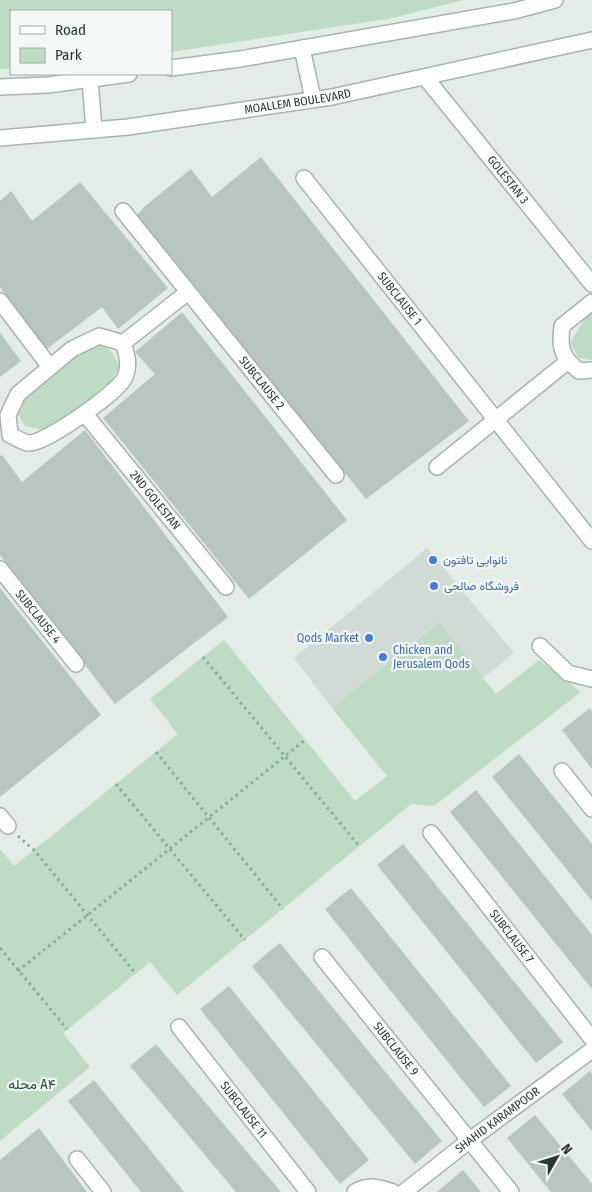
<svg xmlns="http://www.w3.org/2000/svg" width="592" height="1192" viewBox="0 0 592 1192" font-family="'Fira Sans Condensed',Vazirmatn,sans-serif">
  <style>
    .built { fill: #d1dbd6 }
    .green { fill: #bedbc4 }
    .building { fill: #b8c6c0 }
    .lines { fill: none; stroke-linecap: round; stroke-linejoin: round }
    .minor-casing { stroke: #a6b3ae; stroke-width: 18 }
    .tertiary-casing { stroke: #a6b3ae; stroke-width: 18 }
    .secondary-casing { stroke: #a2b6af; stroke-width: 18 }
    .path { stroke: #86ad9f; stroke-width: 3; stroke-dasharray: 2.5 4; stroke-linecap: butt }
    .minor { stroke: #fff; stroke-width: 15 }
    .tertiary { stroke: #fff; stroke-width: 15 }
    .secondary { stroke: #fff; stroke-width: 15 }
    .shop-dot { fill: #3f7fe0; stroke: #f3f8f6; stroke-width: 2 }
    .labels { text-anchor: middle; dominant-baseline: central; stroke-width: 4.5; stroke-linejoin: round; paint-order: stroke }
    .street-label { font-size: 12px; fill: #243b34; stroke: #f3f8f6 }
    .shop-label { font-size: 12px; fill: #366cbe; stroke: #f3f8f6; text-anchor: start }
    .neighbourhood-label { font-size: 14px; fill: #214c40; stroke: #f3f8f6 }
  </style>
  <rect width="100%" height="100%" fill="#e3ece7"/>
  <polygon class="built" points="427,548 514,653 483,678 438,622 332,708 294,658"/>
  <g class="green">
    <polygon points="0,0 463,0 393,18 171,52 171,11 11,11 11,69 0,69"/>
    <polygon points="592,313 592,360 579,358 570,343 584,320"/>
    <path d="M93 345C110 346 113 352 119 366 110 393 67 415 44 430L25 426 17 413 22 397 77 351Z"/>
    <polygon points="439,622 496,694 539,660 581,692 434,806 411,804 177,995 150,962 63,1033 90,1067 0,1141 0,849 14,866 178,734 150,699 224,640 355,801 387,776 332,708"/>
  </g>
  <g class="building">
    <polygon points="261,157 469,421 366,499 137,215 145,206 191,169 212,197"/>
    <polygon points="80,182 168,288 118,329 102,307 47,349 0,287 0,201 11,191 32,221"/>
    <polygon points="182,312 347,520 249,599 103,418 155,374 135,352"/>
    <polygon points="0,333 21,361 0,377"/>
    <polygon points="85,430 228,617 115,704 0,555 0,456 2,455 22,482"/>
    <polygon points="0,588 101,715 0,797"/>
    <polygon points="590,708 592,712 592,769 562,730"/>
    <polygon points="519,754 592,844 592,901 492,777"/>
    <polygon points="476,790 592,935 592,989 450,812"/>
    <polygon points="403,844 563,1042 536,1063 377,865"/>
    <polygon points="351,888 511,1086 484,1107 325,909"/>
    <polygon points="280,943 442,1141 415,1164 252,966"/>
    <polygon points="229,986 369,1160 340,1184 200,1009"/>
    <polygon points="156,1044 281,1192 236,1192 130,1066"/>
    <polygon points="590,1071 592,1074 592,1131 562,1094"/>
    <polygon points="94,1080 184,1192 141,1192 68,1101"/>
    <polygon points="535,1115 592,1184 592,1192 551,1192 507,1138"/>
    <polygon points="39,1128 87,1192 0,1192 0,1160"/>
    <polygon points="463,1170 481,1192 437,1192"/>
  </g>
  <g class="lines">
    <g class="minor-casing">
      <g id="minor">
        <path id="s1" d="M425 77 592 284"/>
        <path id="s2" d="M304 178 592 541"/>
        <path id="s3" d="M123 211 336 475"/>
        <polyline points="0,301 50,367"/>
        <path d="M592 302 562 326C559 349 562 357 579 371L592 370"/>
        <path d="M99 336 123 343C127 354 130 365 125 377 120 391 44 445 28 443 22 442 15 437 10 435L8 415 18 394 72 349Z"/>
        <polyline points="123,343 188,292"/>
        <path id="s4" d="M85 414 226 587"/>
        <polyline points="437,467 567,362"/>
        <path id="s5" d="M0 569 76 664"/>
        <polyline points="540,646 568,673 592,679"/>
        <polyline points="562,771 592,809"/>
        <polyline points="0,816 8,826"/>
        <path id="s6" d="M431 833 592 1039"/>
        <path id="s7" d="M322 957 511 1192"/>
        <path id="s8" d="M179 1027 308 1192"/>
        <polyline points="77,1159 103,1192"/>
      </g>
    </g>
    <g class="tertiary-casing">
      <g id="tertiary">
        <path d="M355 1192C368 1184 379 1187 393 1192"/>
        <path id="s9" d="M404 1192 470 1140 592 1050"/>
      </g>
    </g>
    <g class="secondary-casing">
      <g id="secondary">
        <polyline points="302,48 313,99"/>
        <polyline points="171,68 240,59 514,11 555,0"/>
        <polyline points="90,79 94,130"/>
        <polyline points="0,87 48,85 129,74"/>
        <path id="s10" d="M0 138 128 127 332 97 592 40"/>
      </g>
    </g>
    <g class="path">
      <polyline points="203,657 359,846"/>
      <polyline points="156,752 283,909"/>
      <polyline points="116,784 245,940"/>
      <polyline points="18,836 34,850 136,974"/>
      <polyline points="0,948 67,1029"/>
      <polyline points="18,971 305,740"/>
    </g>
    <use href="#minor" class="minor"/>
    <use href="#tertiary" class="tertiary"/>
    <use href="#secondary" class="secondary"/>
  </g>
  <g class="shop-dot">
    <circle cx="433" cy="560" r="5"/>
    <circle cx="434" cy="586" r="5"/>
    <circle cx="369" cy="638" r="5"/>
    <circle cx="383" cy="657" r="5"/>
  </g>
  <g class="labels">
    <g class="street-label">
      <text stroke="none"><textPath href="#s10" startOffset="300">MOALLEM BOULEVARD</textPath></text>
      <text stroke="none"><textPath href="#s1" startOffset="132">GOLESTAN 3</textPath></text>
      <text stroke="none"><textPath href="#s2" startOffset="154">SUBCLAUSE 1</textPath></text>
      <text stroke="none"><textPath href="#s3" startOffset="221">SUBCLAUSE 2</textPath></text>
      <text stroke="none"><textPath href="#s4" startOffset="111">2ND GOLESTAN</textPath></text>
      <text stroke="none"><textPath href="#s5" startOffset="61">SUBCLAUSE 4</textPath></text>
      <text stroke="none"><textPath href="#s6" startOffset="131">SUBCLAUSE 7</textPath></text>
      <text stroke="none"><textPath href="#s7" startOffset="118">SUBCLAUSE 9</textPath></text>
      <text stroke="none"><textPath href="#s8" startOffset="105">SUBCLAUSE 11</textPath></text>
      <text stroke="none"><textPath href="#s9" startOffset="118">SHAHID KARAMPOOR</textPath></text>
    </g>
    <g class="shop-label">
      <text x="443" y="560">نانوایی تافتون</text>
      <text x="444" y="586">فروشگاه صالحی</text>
      <text x="359" y="638" text-anchor="end">Qods Market</text>
      <text x="393" y="650">Chicken and<tspan x="393" dy="14">Jerusalem Qods</tspan></text>
    </g>
    <g class="neighbourhood-label">
      <text x="32" y="1084">محله A۴</text>
    </g>
  </g>
  <rect x="10" y="10" width="162" height="65" fill="#f3f8f6" stroke="#a0aca8"/>
  <rect x="20" y="26" width="25" height="8" fill="#ffffff" stroke="#a0aca8"/>
  <text x="55" y="35" font-size="15" fill="#243b34">Road</text>
  <rect x="20" y="48" width="25" height="15" fill="#bedbc4" stroke="#a0aca8"/>
  <text x="55" y="60" font-size="15" fill="#243b34">Park</text>
  <g transform="translate(557 1157) rotate(51)" stroke="#f3f8f6" stroke-width="4" paint-order="stroke">
  <path d="M0-4L9 19L0 12L-9 19Z" fill="#243b34"/>
  <text y="-8" font-size="14" font-weight="bold" text-anchor="middle" fill="#243b34">N</text>
  </g>
</svg>
